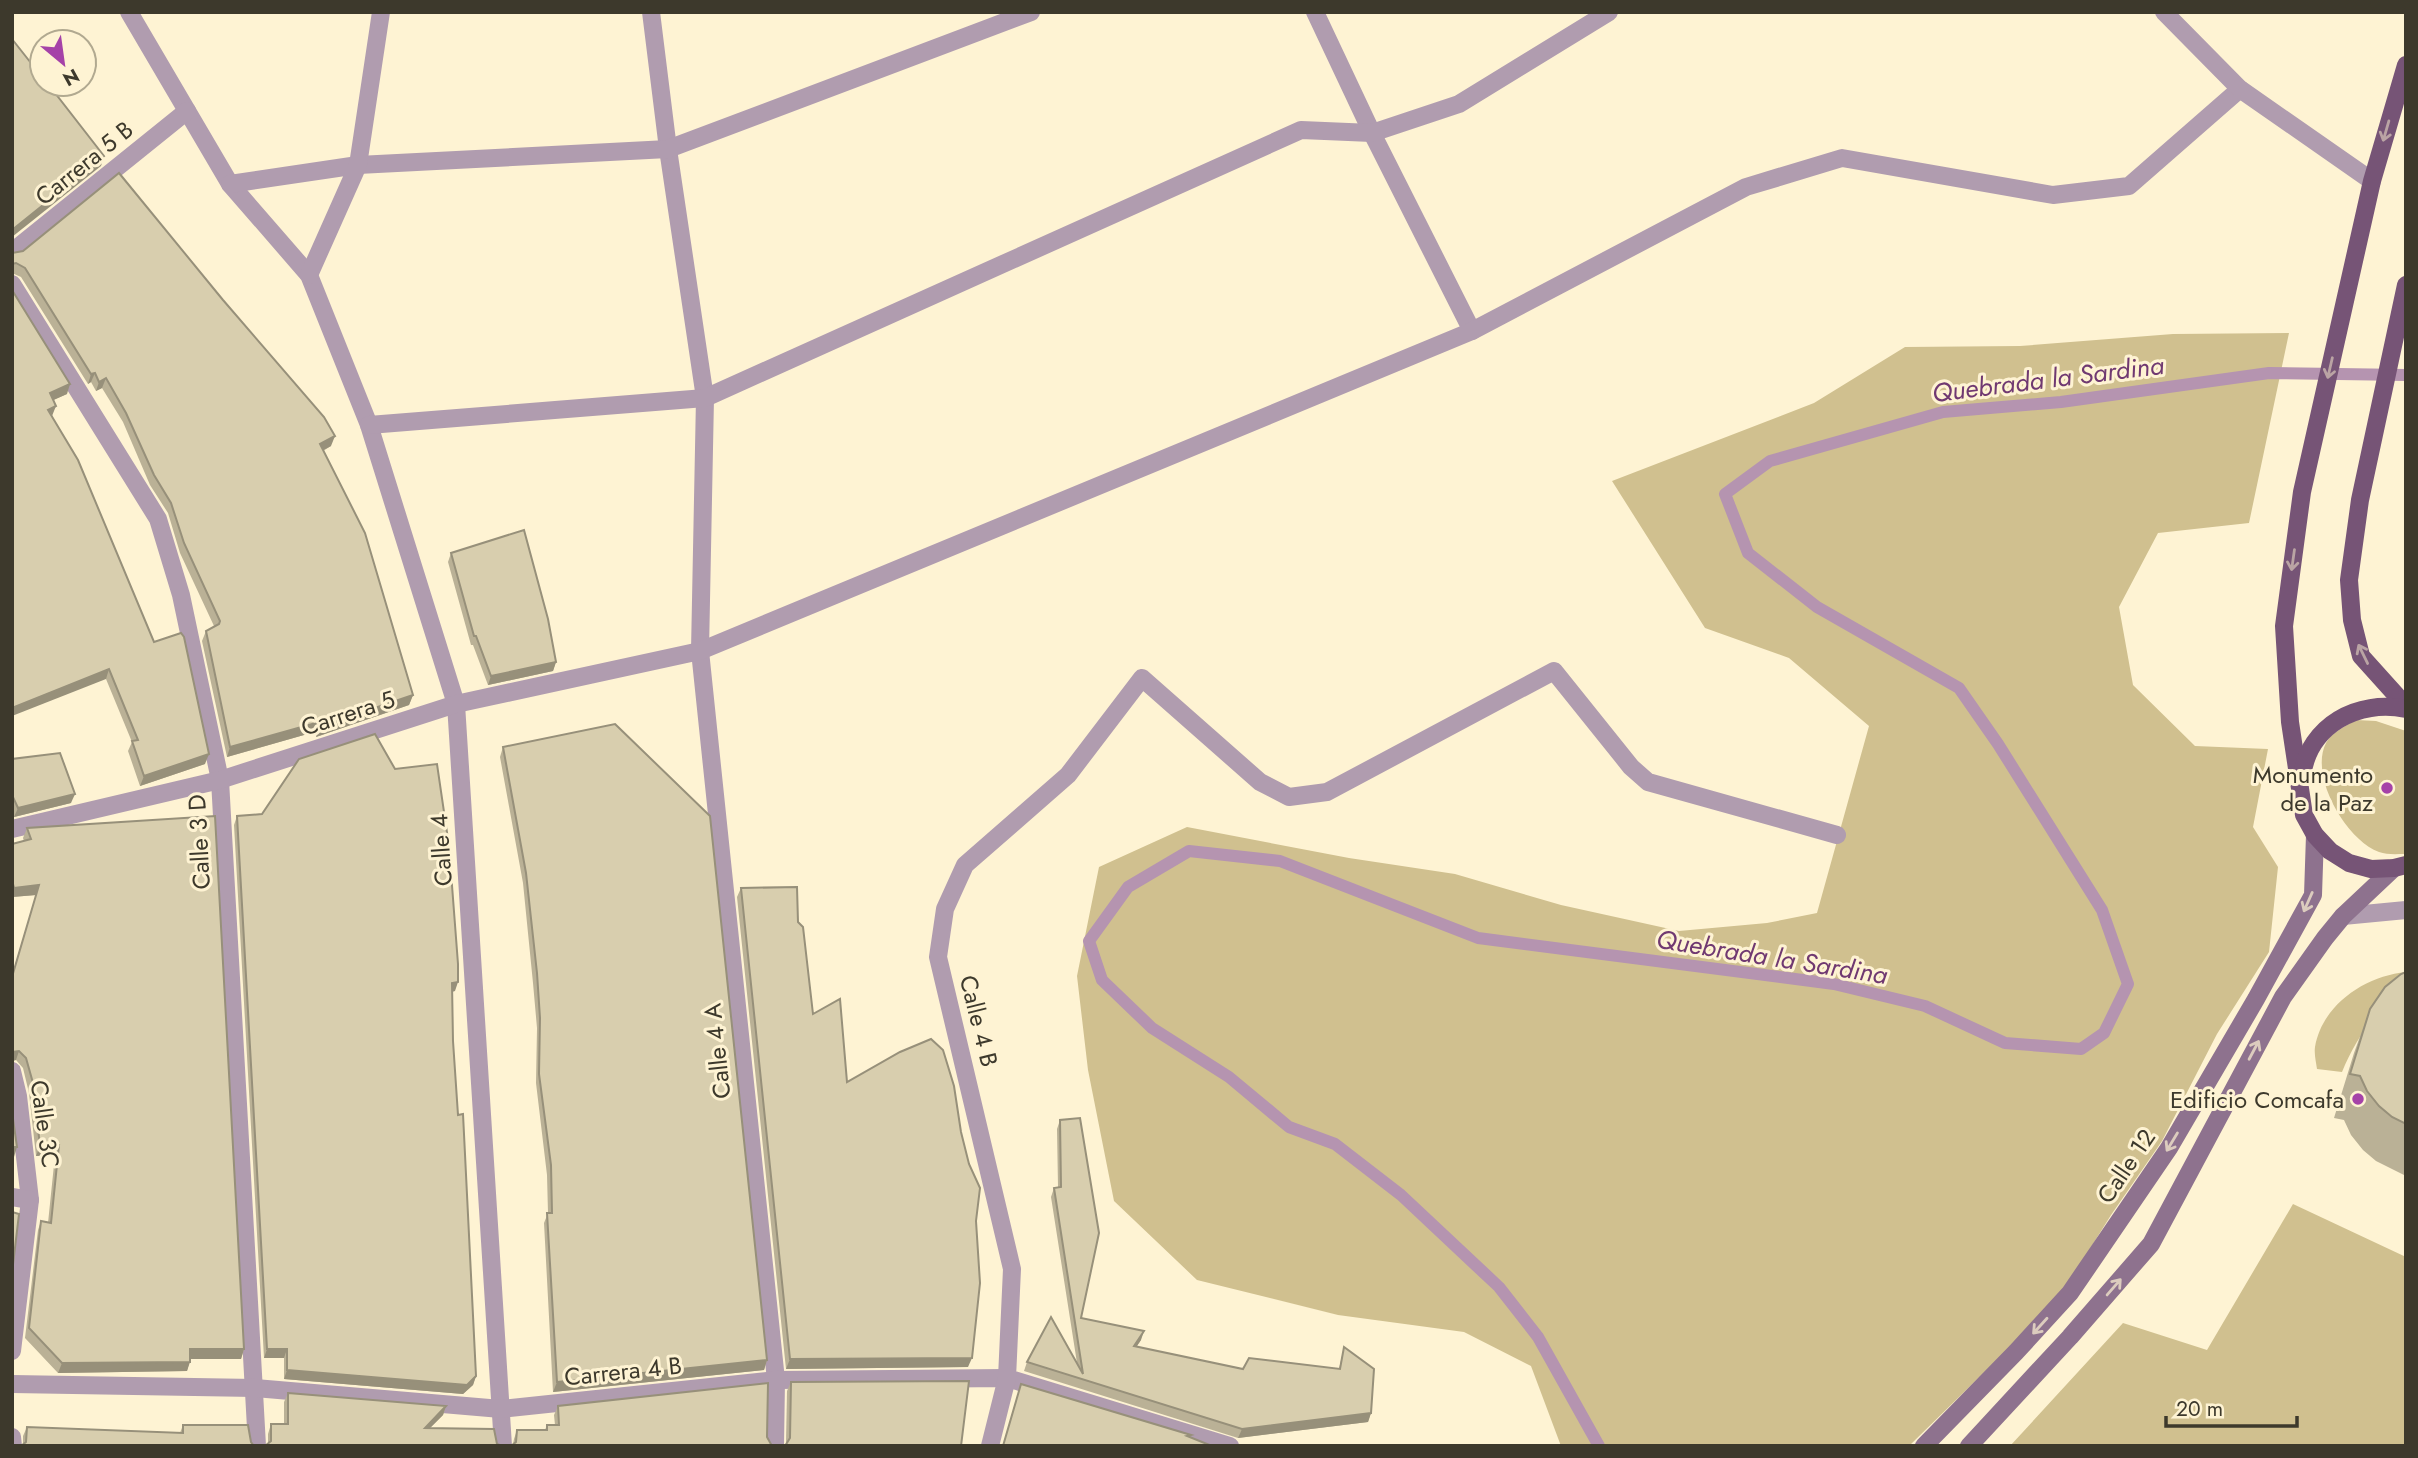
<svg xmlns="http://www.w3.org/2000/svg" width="2418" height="1458" viewBox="0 0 2418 1458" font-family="Jost,sans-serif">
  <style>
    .green { fill: #d0c08f }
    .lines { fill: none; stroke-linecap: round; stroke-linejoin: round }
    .stream { stroke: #b594b0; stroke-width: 12 }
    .minor { stroke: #b09caf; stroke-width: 18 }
    .tertiary { stroke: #b09caf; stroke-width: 18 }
    .secondary { stroke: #8e728e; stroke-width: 18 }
    .primary { stroke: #765476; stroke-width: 18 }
    .wall { fill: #bab196 }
    .shaded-wall { fill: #97907a }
    .building { fill: #d8ceae; stroke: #97907a; stroke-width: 2 }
    .oneway { stroke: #baa4a4 }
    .oneway2 { stroke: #dcccbe }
    .poi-dot { fill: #a542a8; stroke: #fef3d3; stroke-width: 2.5 }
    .labels { text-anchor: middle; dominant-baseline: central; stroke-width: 6; stroke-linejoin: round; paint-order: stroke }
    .street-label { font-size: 24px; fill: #3d392c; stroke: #fef3d3 }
    .poi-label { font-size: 24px; fill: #3d392c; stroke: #fef3d3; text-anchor: end }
    .water-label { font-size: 26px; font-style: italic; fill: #703971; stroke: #fef3d3 }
  </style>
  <rect width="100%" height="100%" fill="#fef3d3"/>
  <g class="green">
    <polygon points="2289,333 2249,523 2158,533 2119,607 2133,685 2195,746 2268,749 2253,827 2278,867 2269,952 2217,1034 2162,1141 2111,1215 2058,1300 1909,1446 1561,1446 1531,1366 1464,1332 1338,1315 1197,1280 1114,1201 1088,1070 1077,976 1099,867 1187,827 1349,858 1455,874 1561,905 1679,931 1767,923 1817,913 1869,726 1789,658 1705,628 1612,481 1814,403 1905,347 2020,346 2173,334"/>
    <path d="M2356 720 2376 721 2406 731V854C2397 854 2387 855 2379 852 2346 840 2309 776 2326 743 2332 732 2346 726 2356 720Z"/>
    <path d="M2406 972C2382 1005 2357 1035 2342 1072L2317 1069C2316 1062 2314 1054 2315 1047 2322 1005 2365 976 2406 972Z"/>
    <polygon points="2293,1204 2406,1257 2406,1446 2010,1446 2123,1323 2207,1350"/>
  </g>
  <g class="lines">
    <polyline class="stream" points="1599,1446 1538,1337 1499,1287 1401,1195 1335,1144 1289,1127 1229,1077 1152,1028 1102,980 1089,941 1128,887 1189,851 1280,861 1478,938 1834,984 1925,1006 2005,1043 2081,1049 2104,1033 2128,984 2102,910 1998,744 1959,688 1817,607 1748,553 1725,494 1770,461 1943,412 2061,402 2269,373 2406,375"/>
    <g class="minor">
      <polyline points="129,12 230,184 309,275 369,425 456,704 503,1446"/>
      <polyline points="651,12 668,149 705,398 700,651 776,1380 775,1446"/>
      <polyline points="1315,12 1372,133 1472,331"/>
      <polyline points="230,184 358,165 668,149 1031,12"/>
      <polyline points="12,252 187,111"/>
      <polyline points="309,275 358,165 381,12"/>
      <polyline points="12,284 158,519 181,595 220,780 257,1446"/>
      <polyline points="369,425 705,398 1301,130 1372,133 1459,104 1609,12"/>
      <polyline points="12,829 220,780 456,704 700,651 1472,331 1746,187 1842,158 2053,195 2129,186 2240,89"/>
      <polyline points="2343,916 2406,910"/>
      <polyline points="12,1071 18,1096 30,1200 12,1351"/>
      <polyline points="12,1197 30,1200"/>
      <polyline points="12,1384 255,1388 501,1409 776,1380 1007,1378 1230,1446"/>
      <polyline points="12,1437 13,1446"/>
      <polyline points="990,1446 1007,1378 1012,1269 938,957 945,909 965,865 1068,775 1142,678 1260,782 1289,797 1327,792 1554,671 1631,767 1648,782 1837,835"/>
    </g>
    <polyline class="tertiary" points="2164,12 2240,89 2372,181"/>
    <g class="secondary">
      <polyline points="1924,1446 2016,1352 2070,1293 2169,1148 2256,999 2313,895 2315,835"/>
      <polyline points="1969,1446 2070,1337 2151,1244 2283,997 2325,938 2343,916 2394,868"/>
    </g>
    <g class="primary">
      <polyline points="2406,65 2372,181 2302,492 2284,626 2290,722 2304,815 2315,835 2330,851 2349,863 2371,869 2394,868 2406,865"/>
      <polyline points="2406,285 2360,500 2349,580 2352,620 2361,656 2406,706"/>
      <path d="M2302 776C2309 725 2358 699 2406 709"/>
    </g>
  </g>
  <g class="wall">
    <polygon points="12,253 331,446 323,451 413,695 409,705 316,737 318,731 227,757 202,641 206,631 214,626 180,553 168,513 150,485 123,422 102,388 96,391 91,382 88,384 21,277 12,273"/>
    <polygon points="12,290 67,394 53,400 52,416 205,764 140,786 128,751 132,742 106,679"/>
    <polygon points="451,553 556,662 553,671 488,685 473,645 471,645 448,562"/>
    <polygon points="503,747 767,1360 764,1370 553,1392 544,1223 548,1213 547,1175 536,1083 537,1028 533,983 523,883 500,757"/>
    <polygon points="12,759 71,803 14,817 12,812"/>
    <polygon points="237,816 455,991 452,992 453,1041 476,1376 473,1385 463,1394 284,1379 284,1358 264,1358 234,825"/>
    <polygon points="27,828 244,1349 241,1359 190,1359 187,1371 58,1373 25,1338 38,1230 41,1221 48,1223 55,1155 36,1156 29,1093 23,1068 16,1060 12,1061 12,975 36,895 12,897 12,844 24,841 23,838"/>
    <polygon points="741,888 798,922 813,1014 847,1082 976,1221 968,1367 786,1369 737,897"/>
    <polygon points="2406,972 2406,1176 2376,1161 2363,1150 2351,1135 2344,1120 2334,1118 2354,1053 2370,1009"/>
    <polygon points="1060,1120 1081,1318 1141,1340 1136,1347 1243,1369 1339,1369 1344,1347 1371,1413 1368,1422 1238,1438 1024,1371 1027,1362 1077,1363 1051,1197 1054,1188 1058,1187 1057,1129"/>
    <polygon points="791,1382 961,1446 786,1443 787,1391"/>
    <polygon points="288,1393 446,1406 443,1415 430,1428 497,1444 268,1444 268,1434 271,1424 284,1424 284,1402"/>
    <polygon points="558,1406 767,1437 513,1444 514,1439 517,1430 545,1430 547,1425 555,1425 554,1415"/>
    <polygon points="183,1425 251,1442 23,1444 23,1436 27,1427 180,1433"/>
  </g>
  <g class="shaded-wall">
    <polygon points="104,156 101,166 12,237 12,230"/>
    <polygon points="95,373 91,382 88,384 91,374"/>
    <polygon points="106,378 102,388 96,391 99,382"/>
    <polygon points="70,384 67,394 47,403 50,393"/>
    <polygon points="56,406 52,416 48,410"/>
    <polygon points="335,436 331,446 316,454 320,444"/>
    <polygon points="556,662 553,671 488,685 491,676"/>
    <polygon points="109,669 106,679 12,716 12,708"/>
    <polygon points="413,695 409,705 316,737 318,731 227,757 230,747"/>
    <polygon points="209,754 205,764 140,786 144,776"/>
    <polygon points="75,794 71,803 14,817 18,808"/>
    <polygon points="39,885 36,895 12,897 14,888"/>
    <polygon points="458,982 455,991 449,992 452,983"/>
    <polygon points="19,1051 16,1060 12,1061 12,1052"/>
    <polygon points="59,1145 55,1155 36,1156 40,1146"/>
    <polygon points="12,1147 17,1147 14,1157 12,1157"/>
    <polygon points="1144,1331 1141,1340 1131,1355 1134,1346"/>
    <polygon points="190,1349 244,1349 241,1359 187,1359"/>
    <polygon points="267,1349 287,1349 284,1358 264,1358"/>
    <polygon points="972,1358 968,1367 786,1369 790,1359"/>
    <polygon points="767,1360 764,1370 553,1392 557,1382"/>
    <polygon points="190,1362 187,1371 58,1373 62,1363"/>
    <polygon points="287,1370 476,1376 473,1385 463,1394 284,1379"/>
    <polygon points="446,1406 443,1415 421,1437 425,1428"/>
    <polygon points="1371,1413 1368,1422 1238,1438 1242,1429"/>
  </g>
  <g class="building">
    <polygon points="12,39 42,77 42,84 48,84 104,156 12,230"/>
    <polygon points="119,173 223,300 324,417 335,436 320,444 365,533 413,695 319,727 323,721 230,747 206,631 219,624 220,621 184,543 171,503 154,475 126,413 106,378 99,382 95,373 91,374 25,268 16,263 12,264 12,253 23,251"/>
    <polygon points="12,290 70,384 50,393 56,406 48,410 78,460 154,642 181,633 184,637 209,754 144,776 132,741 138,740 109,669 12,708"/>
    <polygon points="524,530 548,619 556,662 491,676 476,636 474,636 451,553"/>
    <polygon points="615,724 710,816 767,1360 557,1382 547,1213 552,1213 551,1165 539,1074 540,1018 537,973 526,873 503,747"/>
    <polygon points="375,734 395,769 437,764 449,846 458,964 458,982 452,983 453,1041 458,1115 463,1114 476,1376 467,1385 287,1370 287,1349 267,1349 237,816 262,814 299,759"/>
    <polygon points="60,753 75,794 18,808 12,795 12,759"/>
    <polygon points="215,816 244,1349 190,1349 190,1362 62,1363 29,1328 41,1221 51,1223 59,1145 40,1146 33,1083 26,1058 19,1051 12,1052 12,977 39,885 14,888 12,880 12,844 31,839 27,828"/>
    <polygon points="797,887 798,922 803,927 813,1014 840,999 847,1082 900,1052 931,1039 943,1050 954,1086 961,1132 969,1164 980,1188 976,1221 980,1283 972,1358 790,1359 741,888"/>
    <polygon points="2406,972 2406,1124 2392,1117 2379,1106 2367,1091 2360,1076 2350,1074 2370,1009 2385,987 2401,974"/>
    <polygon points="12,1112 17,1147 12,1147"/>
    <polygon points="1080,1118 1099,1233 1081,1318 1144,1331 1134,1346 1243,1369 1249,1358 1340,1369 1344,1347 1374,1369 1371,1413 1242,1429 1027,1362 1051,1317 1083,1374 1054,1188 1061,1187 1060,1120"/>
    <polygon points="12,1212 19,1214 12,1273"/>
    <polygon points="969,1381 961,1446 785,1446 790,1438 791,1382"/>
    <polygon points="768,1383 767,1437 772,1446 511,1446 516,1442 517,1430 547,1430 547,1425 559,1425 558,1406"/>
    <polygon points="1021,1384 1191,1435 1187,1436 1212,1446 1003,1446"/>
    <polygon points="288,1393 446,1406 425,1428 494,1429 497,1444 502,1446 265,1446 271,1441 271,1424 288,1424"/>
    <polygon points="183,1425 248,1425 251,1442 254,1446 21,1446 26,1442 27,1427 183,1433"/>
  </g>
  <defs><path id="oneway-shaft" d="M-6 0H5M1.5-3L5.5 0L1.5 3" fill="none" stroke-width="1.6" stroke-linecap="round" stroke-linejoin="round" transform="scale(1.75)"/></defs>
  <g class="oneway">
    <use href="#oneway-shaft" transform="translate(2386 131) rotate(106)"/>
    <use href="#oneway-shaft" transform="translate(2330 368) rotate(103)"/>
    <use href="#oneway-shaft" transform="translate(2293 560) rotate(98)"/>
    <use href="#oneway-shaft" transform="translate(2363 654) rotate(-116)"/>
  </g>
  <g class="oneway2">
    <use href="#oneway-shaft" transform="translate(2308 902) rotate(114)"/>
    <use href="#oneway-shaft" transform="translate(2254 1050) rotate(-62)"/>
    <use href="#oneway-shaft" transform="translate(2172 1142) rotate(121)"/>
    <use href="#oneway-shaft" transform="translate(2114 1287) rotate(-49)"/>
    <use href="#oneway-shaft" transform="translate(2040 1326) rotate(132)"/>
  </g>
  <g class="poi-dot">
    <circle cx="2387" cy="788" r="7"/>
    <circle cx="2358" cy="1099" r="7"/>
  </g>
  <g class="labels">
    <g class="street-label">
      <text transform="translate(84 163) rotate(-39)">Carrera 5 B</text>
      <text transform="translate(348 713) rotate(-18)">Carrera 5</text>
      <text transform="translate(199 842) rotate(-93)">Calle 3 D</text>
      <text transform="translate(441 850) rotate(-94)">Calle 4</text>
      <text transform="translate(979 1021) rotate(76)">Calle 4 B</text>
      <text transform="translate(717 1051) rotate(-96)">Calle 4 A</text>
      <text transform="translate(45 1124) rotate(82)">Calle 3C</text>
      <text transform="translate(2126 1166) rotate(-56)">Calle 12</text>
      <text transform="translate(623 1371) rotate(-6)">Carrera 4 B</text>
    </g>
    <g class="poi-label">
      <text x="2373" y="774">Monumento<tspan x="2373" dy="28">de la Paz</tspan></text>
      <text x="2344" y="1099">Edificio Comcafa</text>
    </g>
    <g class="water-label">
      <text transform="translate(2048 379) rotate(-7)">Quebrada la Sardina</text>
      <text transform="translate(1772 957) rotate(9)">Quebrada la Sardina</text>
    </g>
  </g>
  <rect width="2418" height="1458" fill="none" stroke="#3d392c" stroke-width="28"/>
  <g transform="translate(63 63) rotate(151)"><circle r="33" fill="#fef3d3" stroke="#b1a990" stroke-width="2"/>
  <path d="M0-5L12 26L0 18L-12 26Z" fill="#a542a8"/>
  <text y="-10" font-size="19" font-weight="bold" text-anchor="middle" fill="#3d392c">N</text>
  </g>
  <path d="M2166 1416v10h131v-10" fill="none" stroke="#3d392c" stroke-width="3.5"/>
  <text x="2176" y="1416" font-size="21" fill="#3d392c" stroke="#fef3d3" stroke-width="5" paint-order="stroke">20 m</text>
</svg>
